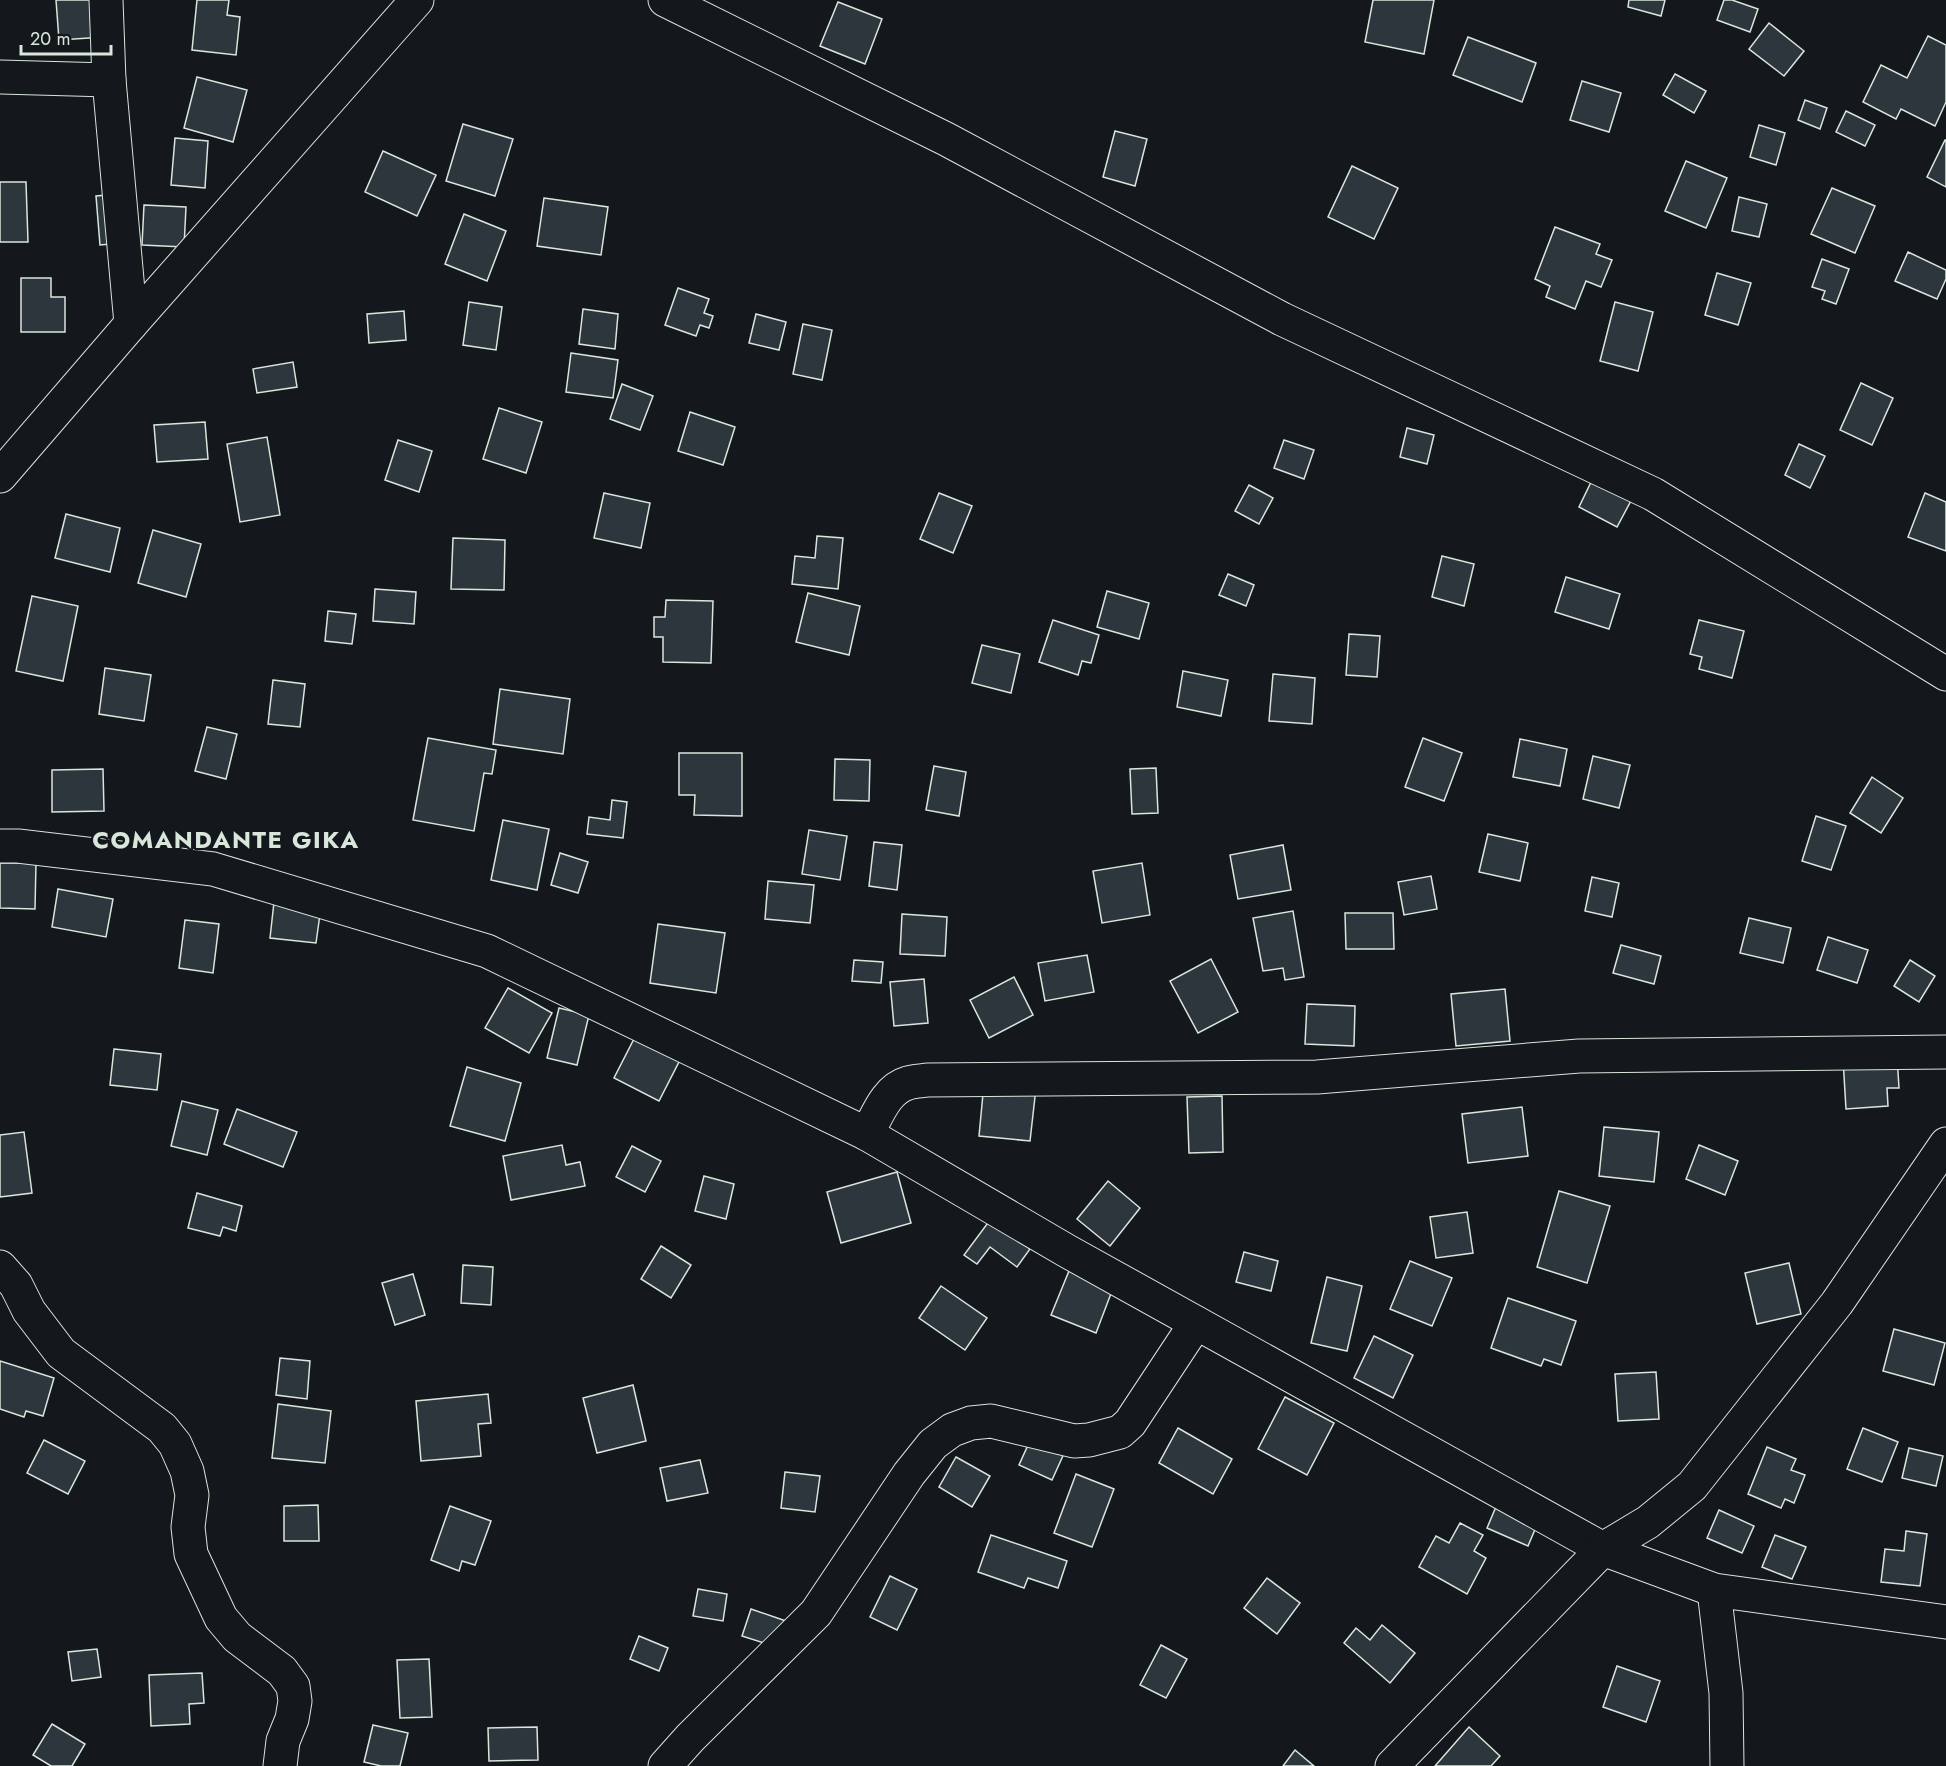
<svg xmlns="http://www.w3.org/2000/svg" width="1946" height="1766" viewBox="0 0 1946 1766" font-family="Jost,sans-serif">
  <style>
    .building { fill: #2c363c; stroke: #d8e6dc; stroke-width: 1.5 }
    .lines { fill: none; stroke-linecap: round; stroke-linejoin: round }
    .minor-casing { stroke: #d8e6dc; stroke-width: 35 }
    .minor { stroke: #14181c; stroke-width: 33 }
    .labels { text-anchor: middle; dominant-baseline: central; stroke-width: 4.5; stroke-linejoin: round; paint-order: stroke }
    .district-label { font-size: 24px; font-weight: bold; letter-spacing: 1.5px; fill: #d8e6dc; stroke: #14181c }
  </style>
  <rect width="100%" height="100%" fill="#14181c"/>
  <g class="building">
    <polygon points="56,0 101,0 104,37 59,40"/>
    <polygon points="197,0 229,0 227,15 240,17 236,55 192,50"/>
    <polygon points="1373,0 1434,0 1424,54 1365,42"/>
    <polygon points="1629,0 1665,0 1661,16 1628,7"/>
    <polygon points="1724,0 1732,0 1758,9 1750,32 1717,20"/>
    <polygon points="838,2 882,19 865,64 820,46"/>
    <polygon points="1769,23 1804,51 1784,76 1749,49"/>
    <polygon points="1928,36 1946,45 1946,102 1935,126 1901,109 1896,119 1863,102 1881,65 1907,78"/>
    <polygon points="1468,37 1536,63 1522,102 1453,75"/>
    <polygon points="1675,74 1706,91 1694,113 1663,95"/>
    <polygon points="197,77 247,90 233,142 184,128"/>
    <polygon points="1582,81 1621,93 1609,132 1570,120"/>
    <polygon points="1805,100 1827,108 1820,129 1798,120"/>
    <polygon points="1846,111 1875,125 1865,146 1836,132"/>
    <polygon points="463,124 513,139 495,196 446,181"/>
    <polygon points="1759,125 1785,133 1776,165 1750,157"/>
    <polygon points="1115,131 1147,139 1135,186 1103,177"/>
    <polygon points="175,138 208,141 205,188 171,185"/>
    <polygon points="1945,140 1946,140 1946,187 1927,177"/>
    <polygon points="383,151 436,175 417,216 365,192"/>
    <polygon points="1686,161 1727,178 1706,228 1665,211"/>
    <polygon points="1352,166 1398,188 1374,239 1328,217"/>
    <polygon points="0,182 26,182 28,242 0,242"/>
    <polygon points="1832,188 1875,206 1855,253 1811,234"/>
    <polygon points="130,193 133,242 100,245 96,196"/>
    <polygon points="1739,197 1767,204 1759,237 1732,231"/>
    <polygon points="544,198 608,207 601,255 537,246"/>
    <polygon points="144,205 186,207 184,247 142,245"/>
    <polygon points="464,214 506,231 487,281 445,264"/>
    <polygon points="1555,227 1600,244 1596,254 1612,260 1601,287 1586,281 1575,309 1546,297 1550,286 1535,279"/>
    <polygon points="1908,252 1946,270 1946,279 1937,299 1895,281"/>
    <polygon points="1822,259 1849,269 1836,304 1822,299 1825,291 1812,287"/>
    <polygon points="1717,273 1751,283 1738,325 1705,315"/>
    <polygon points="21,278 51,278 51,297 65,297 65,332 21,332"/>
    <polygon points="678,288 709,299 704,313 713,316 709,328 700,325 696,336 665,325"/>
    <polygon points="469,302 502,307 496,350 463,345"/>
    <polygon points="1615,302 1653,312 1638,371 1600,361"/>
    <polygon points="583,309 618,314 615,349 579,344"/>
    <polygon points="404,311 406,340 369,343 367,314"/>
    <polygon points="756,314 786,322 779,350 749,343"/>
    <polygon points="803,324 832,330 822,380 793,374"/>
    <polygon points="571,353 618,360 613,398 566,392"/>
    <polygon points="293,362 297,387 257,393 253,369"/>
    <polygon points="1861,383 1893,398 1872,445 1840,430"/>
    <polygon points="622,384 653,396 640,430 610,419"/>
    <polygon points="499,408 542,422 526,473 483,459"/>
    <polygon points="690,412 735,427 723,465 678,451"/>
    <polygon points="205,422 208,459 157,462 154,425"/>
    <polygon points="1407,428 1434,435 1427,464 1400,457"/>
    <polygon points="267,437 280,515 240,522 227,444"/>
    <polygon points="398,440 432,451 419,492 385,480"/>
    <polygon points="1284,440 1314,450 1304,479 1274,468"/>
    <polygon points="1799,444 1825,456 1810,488 1785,475"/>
    <polygon points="1594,476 1633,497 1617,527 1579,507"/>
    <polygon points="1249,485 1273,498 1259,524 1235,511"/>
    <polygon points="604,493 650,503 641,548 594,538"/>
    <polygon points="939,493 972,506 953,553 920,539"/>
    <polygon points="1925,493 1946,502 1946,551 1908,537"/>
    <polygon points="66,514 120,528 110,572 55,558"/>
    <polygon points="153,530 201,544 186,597 138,583"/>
    <polygon points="817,536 843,538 838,589 792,584 795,556 815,558"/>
    <polygon points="453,538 505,540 504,590 451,589"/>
    <polygon points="1442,556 1474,564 1464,606 1432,597"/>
    <polygon points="1228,574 1254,585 1246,606 1219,595"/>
    <polygon points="1566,577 1620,594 1609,629 1555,612"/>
    <polygon points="375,589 416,592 414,624 373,621"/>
    <polygon points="1107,591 1149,603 1139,639 1097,627"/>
    <polygon points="808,593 860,606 849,655 796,642"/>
    <polygon points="32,596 78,606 63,681 16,671"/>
    <polygon points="666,600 713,601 711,663 663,662 663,637 654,637 654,617 665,617"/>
    <polygon points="328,611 356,614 352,644 325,641"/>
    <polygon points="1053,620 1099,635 1091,663 1082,661 1078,675 1039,662"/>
    <polygon points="1699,620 1744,631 1732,678 1699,669 1702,657 1690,654"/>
    <polygon points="1349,634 1380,636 1377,677 1346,675"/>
    <polygon points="982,645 1020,654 1011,693 972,683"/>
    <polygon points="105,668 151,675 144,721 99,714"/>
    <polygon points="1183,671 1228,680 1221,716 1177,707"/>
    <polygon points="1273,674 1315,678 1312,724 1269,721"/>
    <polygon points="273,680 305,684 300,727 268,724"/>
    <polygon points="500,689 570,699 563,754 493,744"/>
    <polygon points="207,727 237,734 226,779 195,771"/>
    <polygon points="428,738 496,750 492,774 484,773 474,831 413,820"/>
    <polygon points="1423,738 1462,753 1444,801 1405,787"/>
    <polygon points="1520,739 1567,749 1560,786 1513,777"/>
    <polygon points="679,753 742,753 742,816 694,815 695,795 679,795"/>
    <polygon points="1593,756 1630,765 1619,808 1583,799"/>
    <polygon points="835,759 870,760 869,801 834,800"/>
    <polygon points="934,766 966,772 959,816 926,810"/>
    <polygon points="1156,768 1158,813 1132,814 1130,769"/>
    <polygon points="103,769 104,811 52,812 52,770"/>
    <polygon points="1872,777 1903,798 1881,833 1850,813"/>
    <polygon points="612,800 627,802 623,838 587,834 589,817 610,820"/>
    <polygon points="1816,816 1846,826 1831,870 1802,861"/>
    <polygon points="503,820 549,829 537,890 491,880"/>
    <polygon points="809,830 847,836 840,880 802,874"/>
    <polygon points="1488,834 1528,843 1520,881 1479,872"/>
    <polygon points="874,842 902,845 897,890 869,886"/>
    <polygon points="1283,845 1291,890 1238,899 1230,855"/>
    <polygon points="560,853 588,862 578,893 551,885"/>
    <polygon points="0,863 36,863 35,909 0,908"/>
    <polygon points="1142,863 1150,915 1102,923 1093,871"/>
    <polygon points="1431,876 1437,909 1404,915 1398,882"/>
    <polygon points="1592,877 1619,883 1612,917 1585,911"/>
    <polygon points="768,881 814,885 810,923 765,919"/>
    <polygon points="58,889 113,899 106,937 52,927"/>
    <polygon points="274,902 321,907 316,943 270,938"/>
    <polygon points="1293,911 1304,977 1285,980 1283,968 1263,971 1253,918"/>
    <polygon points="1345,913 1393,913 1394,949 1346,949"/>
    <polygon points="902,914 947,917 945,956 900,954"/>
    <polygon points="1749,918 1791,928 1783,963 1740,953"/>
    <polygon points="185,920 219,924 213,973 179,968"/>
    <polygon points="658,924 725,933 716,993 650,983"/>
    <polygon points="1828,937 1868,950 1857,983 1817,970"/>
    <polygon points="1621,945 1661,956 1654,984 1613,973"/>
    <polygon points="1087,955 1094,992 1045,1001 1038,963"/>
    <polygon points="1211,959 1238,1012 1198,1033 1170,981"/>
    <polygon points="854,960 883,962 881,983 852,981"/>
    <polygon points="1910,960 1935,976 1919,1002 1894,986"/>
    <polygon points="1014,977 1033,1015 989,1038 970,1000"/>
    <polygon points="924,979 928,1023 894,1026 890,982"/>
    <polygon points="508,988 552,1013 529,1053 485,1028"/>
    <polygon points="1505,989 1510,1041 1456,1046 1451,994"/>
    <polygon points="1307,1004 1355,1006 1354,1046 1305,1044"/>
    <polygon points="559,1008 589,1015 577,1065 547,1058"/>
    <polygon points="637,1033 682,1056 659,1101 614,1078"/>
    <polygon points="114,1049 161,1054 157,1090 110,1085"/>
    <polygon points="1897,1056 1899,1088 1887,1088 1888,1106 1846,1109 1843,1059"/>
    <polygon points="467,1067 521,1083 505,1141 450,1126"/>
    <polygon points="984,1083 1036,1088 1030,1141 979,1136"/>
    <polygon points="1222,1096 1223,1152 1189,1153 1187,1097"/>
    <polygon points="182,1101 218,1110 207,1155 171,1146"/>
    <polygon points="1522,1107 1528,1156 1468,1163 1462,1114"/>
    <polygon points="237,1109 297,1132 283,1167 224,1144"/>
    <polygon points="1604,1127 1659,1132 1654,1182 1599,1176"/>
    <polygon points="24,1132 32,1193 0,1197 0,1135"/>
    <polygon points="562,1145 566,1165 580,1162 585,1186 511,1200 503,1156"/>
    <polygon points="1699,1145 1738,1161 1725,1195 1686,1179"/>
    <polygon points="632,1146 661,1161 645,1192 616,1177"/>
    <polygon points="897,1172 911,1223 841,1243 827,1192"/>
    <polygon points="704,1176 734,1184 726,1219 695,1211"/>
    <polygon points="1108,1181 1140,1208 1110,1246 1077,1219"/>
    <polygon points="1559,1191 1610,1206 1587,1283 1537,1267"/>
    <polygon points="197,1193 242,1206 236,1231 223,1227 220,1236 188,1228"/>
    <polygon points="1467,1212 1473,1253 1436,1258 1430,1217"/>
    <polygon points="990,1220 1030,1249 1017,1267 990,1247 977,1264 964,1255"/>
    <polygon points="661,1246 691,1265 671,1298 641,1279"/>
    <polygon points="1244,1252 1278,1261 1271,1291 1236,1282"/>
    <polygon points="1410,1261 1452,1278 1432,1326 1390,1309"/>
    <polygon points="1789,1263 1801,1314 1757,1324 1745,1273"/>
    <polygon points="463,1265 493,1267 491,1305 461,1303"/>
    <polygon points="1071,1266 1115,1283 1096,1333 1051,1315"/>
    <polygon points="413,1274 425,1315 395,1325 382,1283"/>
    <polygon points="1327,1277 1362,1286 1347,1351 1311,1343"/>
    <polygon points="941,1286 987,1318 965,1350 919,1318"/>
    <polygon points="1508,1298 1576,1321 1561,1365 1544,1359 1541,1366 1491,1348"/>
    <polygon points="1894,1329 1945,1343 1934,1385 1883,1371"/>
    <polygon points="1374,1336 1413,1355 1393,1398 1354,1378"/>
    <polygon points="280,1358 310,1361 307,1399 276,1395"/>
    <polygon points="0,1361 54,1378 43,1416 26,1411 24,1417 0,1409"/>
    <polygon points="1656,1372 1659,1419 1618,1421 1615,1374"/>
    <polygon points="633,1385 646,1441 597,1453 583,1398"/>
    <polygon points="488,1394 491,1423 478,1424 481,1456 421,1461 416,1401"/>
    <polygon points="1285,1397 1334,1423 1307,1475 1258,1449"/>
    <polygon points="278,1404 331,1411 325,1463 272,1458"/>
    <polygon points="1178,1428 1232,1459 1213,1494 1159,1463"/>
    <polygon points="1863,1428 1898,1442 1882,1482 1847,1469"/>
    <polygon points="1033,1434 1066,1449 1052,1480 1019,1465"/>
    <polygon points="44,1440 85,1461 68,1494 27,1473"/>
    <polygon points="1767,1447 1796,1459 1791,1470 1805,1475 1794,1503 1785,1499 1781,1508 1748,1494"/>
    <polygon points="1909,1448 1943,1456 1936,1486 1902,1478"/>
    <polygon points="956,1457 990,1476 972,1507 939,1487"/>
    <polygon points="700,1460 708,1493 667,1501 660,1468"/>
    <polygon points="785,1472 820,1476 815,1512 781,1508"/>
    <polygon points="1076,1474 1114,1489 1092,1547 1054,1533"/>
    <polygon points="1501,1495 1542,1513 1528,1546 1487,1528"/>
    <polygon points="318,1505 319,1541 284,1541 284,1506"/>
    <polygon points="450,1506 491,1521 475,1565 462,1561 459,1571 431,1560"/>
    <polygon points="1719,1510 1754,1526 1742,1553 1707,1538"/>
    <polygon points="1460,1523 1483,1535 1474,1551 1486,1558 1467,1594 1419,1567 1436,1536 1449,1543"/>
    <polygon points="1906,1531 1927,1534 1920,1586 1881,1582 1885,1549 1904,1551"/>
    <polygon points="991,1535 1067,1561 1058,1588 1028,1578 1024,1588 978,1572"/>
    <polygon points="1775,1535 1806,1547 1792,1579 1762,1567"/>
    <polygon points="890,1576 917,1589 897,1630 870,1617"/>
    <polygon points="1267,1578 1300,1603 1277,1634 1244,1608"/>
    <polygon points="698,1589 727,1594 723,1621 693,1616"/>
    <polygon points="751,1609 786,1621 777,1647 742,1636"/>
    <polygon points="1382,1625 1415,1653 1390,1683 1344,1643 1356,1628 1370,1640"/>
    <polygon points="639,1636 668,1648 659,1671 630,1659"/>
    <polygon points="1161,1645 1187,1659 1166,1698 1140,1685"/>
    <polygon points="97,1649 101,1677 72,1681 68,1652"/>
    <polygon points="429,1659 432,1717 400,1718 397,1660"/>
    <polygon points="1617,1666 1660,1681 1646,1722 1603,1707"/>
    <polygon points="202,1673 204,1703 189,1704 190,1724 151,1726 149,1675"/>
    <polygon points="52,1724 85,1744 72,1766 51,1766 33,1755"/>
    <polygon points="373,1725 408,1733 400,1766 381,1766 364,1762"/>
    <polygon points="537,1727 538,1760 489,1761 488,1728"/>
    <polygon points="1469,1727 1500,1756 1491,1766 1435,1766"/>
    <polygon points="1295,1750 1314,1766 1283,1766"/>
  </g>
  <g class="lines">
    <g class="minor-casing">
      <g id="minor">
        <polyline points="106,0 109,80 131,324"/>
        <polyline points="665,0 946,139 1282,319 1653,494 1946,674"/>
        <polyline points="0,77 109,80"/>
        <polyline points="0,476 131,324 417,0"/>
        <polyline points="0,846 18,846 213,869 487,951 867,1134 1067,1251 1603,1549 1714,1590 1946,1622"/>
        <path d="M867 1134C877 1116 886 1089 908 1083 914 1081 921 1081 927 1080L1317 1077 1579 1056 1946 1052"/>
        <polyline points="0,1267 16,1285 29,1311 61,1353 162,1428 175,1444 187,1471 192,1495 188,1527 191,1554 221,1618 237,1637 282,1671 293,1686 295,1701 292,1719 283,1741 280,1766"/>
        <polyline points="1714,1590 1726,1693 1727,1766"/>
        <polyline points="665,1766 690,1738 816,1613 909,1474 933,1444 952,1430 971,1423 991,1421 1074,1441 1089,1440 1120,1432 1130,1423 1196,1323"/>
        <polyline points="1392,1766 1603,1549 1648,1522 1692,1486 1837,1303 1946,1144"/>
      </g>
    </g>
    <use href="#minor" class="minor"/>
  </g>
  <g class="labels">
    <g class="district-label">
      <text x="226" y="839">COMANDANTE GIKA</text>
    </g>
  </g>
  <path d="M21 45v9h90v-9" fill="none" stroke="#d8e6dc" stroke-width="3"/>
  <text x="30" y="45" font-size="18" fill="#d8e6dc" stroke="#14181c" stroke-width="4.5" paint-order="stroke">20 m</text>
</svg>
